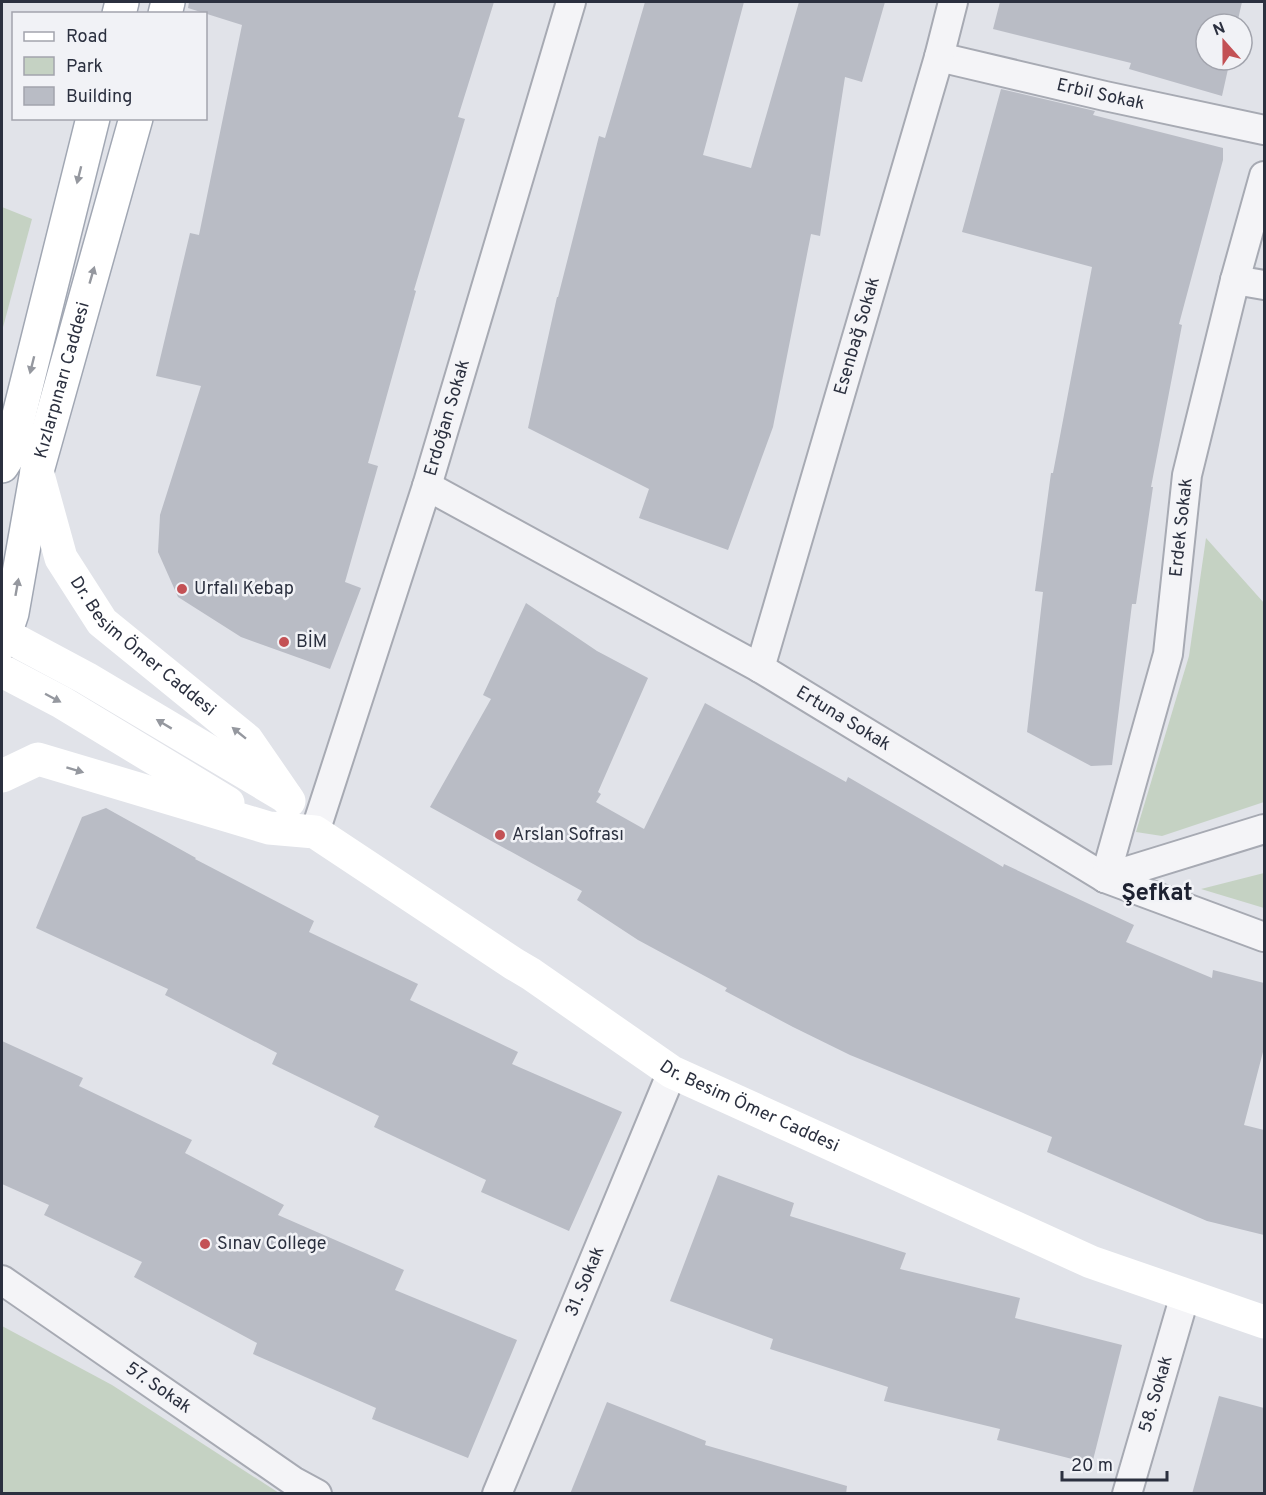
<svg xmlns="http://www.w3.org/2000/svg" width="1266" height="1495" viewBox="0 0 1266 1495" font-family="Overpass,sans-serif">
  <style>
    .green { fill: #c5d2c3 }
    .building { fill: #b9bcc5 }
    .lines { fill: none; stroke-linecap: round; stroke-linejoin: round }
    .minor-casing { stroke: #a7aab3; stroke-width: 32 }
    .primary-casing { stroke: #a1a7b3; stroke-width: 36 }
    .minor { stroke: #f4f4f7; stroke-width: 28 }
    .secondary { stroke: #fff; stroke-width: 33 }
    .primary { stroke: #fff; stroke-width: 33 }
    .secondary-bridge { stroke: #fff; stroke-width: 33 }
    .oneway { fill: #95989f }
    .poi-dot { fill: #c35155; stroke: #f1f2f6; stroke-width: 2 }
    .labels { text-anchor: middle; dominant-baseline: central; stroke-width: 5; stroke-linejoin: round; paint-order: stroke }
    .street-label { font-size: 18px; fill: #2b303f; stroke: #f1f2f6 }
    .poi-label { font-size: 18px; fill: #2b303f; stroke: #f1f2f6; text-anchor: start }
    .district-label { font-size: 24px; font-weight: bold; fill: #1d2130; stroke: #f1f2f6 }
  </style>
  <rect width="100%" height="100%" fill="#e1e3e9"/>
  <g class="green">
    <polygon points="2,207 32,219 2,331"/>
    <polygon points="1206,538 1264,603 1264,802 1162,836 1136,832 1189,656"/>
    <polygon points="1264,873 1264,908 1201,889"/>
    <polygon points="2,1326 112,1385 279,1493 2,1493"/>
  </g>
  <g class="building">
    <polygon points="189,2 494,2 458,117 465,119 414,290 416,291 368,463 378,466 345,582 361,588 330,669 241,637 178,597 158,552 160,515 201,386 156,376 190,233 199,235 242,25 188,8"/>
    <polygon points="645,2 744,2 703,155 751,168 799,2 885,2 862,82 845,77 820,236 811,234 773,427 728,550 639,518 649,489 528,428 557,297 558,297 599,136 605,138"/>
    <polygon points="1000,2 1242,2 1237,24 1206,24 1206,60 1230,60 1222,96 1129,69 1131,63 993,29"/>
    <polygon points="1001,89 1095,111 1093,115 1223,148 1223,160 1179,324 1182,325 1151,487 1153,487 1136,604 1132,604 1112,765 1091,766 1027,732 1043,592 1035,591 1051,473 1053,473 1092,267 962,232"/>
    <polygon points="526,603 597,651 648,678 598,792 601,794 596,802 644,829 705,703 846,782 848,777 1003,867 1004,864 1134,925 1126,942 1212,978 1213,970 1264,983 1264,1048 1244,1125 1264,1130 1264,1235 1207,1221 1047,1152 1052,1137 850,1055 793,1027 725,991 727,988 638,940 577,900 582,891 430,807 491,699 483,695"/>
    <polygon points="106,808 196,858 195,859 314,921 309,932 418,984 410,1000 518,1052 512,1064 622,1112 569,1231 481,1192 486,1180 374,1127 379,1116 272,1064 277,1053 165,995 168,989 36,928 82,817"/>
    <polygon points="2,1041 83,1078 79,1086 192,1140 185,1153 284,1205 278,1215 404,1270 395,1290 517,1340 468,1458 372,1419 376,1408 253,1354 257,1343 134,1277 142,1262 44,1215 49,1205 2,1184"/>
    <polygon points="718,1175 794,1203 790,1216 906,1253 900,1269 1020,1298 1015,1318 1122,1345 1092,1464 997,1440 1000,1429 884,1401 888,1387 770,1349 773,1339 670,1301"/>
    <polygon points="1219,1396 1264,1408 1264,1494 1192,1494"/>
    <polygon points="607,1402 706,1441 705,1445 847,1486 846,1494 570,1494"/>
  </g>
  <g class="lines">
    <g class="minor-casing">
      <g id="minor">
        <path id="s1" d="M939 57 1105 96 1264 130"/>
        <polyline points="1235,280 1264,285"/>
        <path id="s2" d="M427 486 760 668 1105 878 1264 937"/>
        <path id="s3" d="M760 668 939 57 953 2"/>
        <path id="s4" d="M315 832 427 486 571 2"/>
        <path id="s5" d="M1105 878 1168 654 1187 475 1235 280 1264 176"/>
        <polyline points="1105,878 1264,829"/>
        <path id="s6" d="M2 1280 293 1481 317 1494"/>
        <path id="s7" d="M497 1494 672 1072"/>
        <path id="s8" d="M1127 1494 1185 1295"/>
      </g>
    </g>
    <g class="primary-casing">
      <g id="primary">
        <polyline points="119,14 122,2"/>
        <polyline points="165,14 168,2"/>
        <polyline points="2,466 9,455 93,118"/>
        <path id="s11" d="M2 643 12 613 37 471 136 118"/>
      </g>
    </g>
    <use href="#minor" class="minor"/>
    <g class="secondary">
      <path id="s9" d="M37 471 61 558 102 622 247 740 289 801"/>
      <polyline points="2,671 61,702 228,803"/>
      <path id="s10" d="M2 776 38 759 269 828 315 832 514 964 531 974 672 1072 1091 1262 1264 1322"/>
    </g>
    <use href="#primary" class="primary"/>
    <polyline class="secondary-bridge" points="2,633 86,678 286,797"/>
  </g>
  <defs><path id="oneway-solid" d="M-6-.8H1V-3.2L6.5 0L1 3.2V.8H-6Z" transform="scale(1.5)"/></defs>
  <g class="oneway">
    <use href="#oneway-solid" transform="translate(79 175) rotate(104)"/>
    <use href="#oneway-solid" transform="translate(92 275) rotate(-74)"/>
    <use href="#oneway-solid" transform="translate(32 365) rotate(104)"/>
    <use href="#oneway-solid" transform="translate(17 587) rotate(-80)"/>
    <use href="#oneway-solid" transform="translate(53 698) rotate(28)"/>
    <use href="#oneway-solid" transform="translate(164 724) rotate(-149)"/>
    <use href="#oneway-solid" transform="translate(239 733) rotate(-141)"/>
    <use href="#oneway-solid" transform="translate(75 770) rotate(17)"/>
  </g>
  <g class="poi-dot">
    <circle cx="182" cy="589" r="6"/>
    <circle cx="284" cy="642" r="6"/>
    <circle cx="500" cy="835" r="6"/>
    <circle cx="205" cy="1244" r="6"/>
  </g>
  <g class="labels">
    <g class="street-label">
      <text stroke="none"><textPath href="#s1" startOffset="166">Erbil Sokak</textPath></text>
      <text stroke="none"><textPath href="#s3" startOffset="346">Esenbağ Sokak</textPath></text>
      <text stroke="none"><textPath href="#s11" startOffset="270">Kızlarpınarı Caddesi</textPath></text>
      <text stroke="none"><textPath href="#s4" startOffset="435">Erdoğan Sokak</textPath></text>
      <text stroke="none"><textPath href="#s5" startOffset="360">Erdek Sokak</textPath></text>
      <text stroke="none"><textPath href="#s9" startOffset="212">Dr. Besim Ömer Caddesi</textPath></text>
      <text stroke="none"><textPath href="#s2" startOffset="477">Ertuna Sokak</textPath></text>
      <text stroke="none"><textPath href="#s10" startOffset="842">Dr. Besim Ömer Caddesi</textPath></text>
      <text stroke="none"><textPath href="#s7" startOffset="230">31. Sokak</textPath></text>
      <text stroke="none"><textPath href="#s6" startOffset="190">57. Sokak</textPath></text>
      <text stroke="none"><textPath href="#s8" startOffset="104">58. Sokak</textPath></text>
    </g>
    <g class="poi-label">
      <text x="194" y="589">Urfalı Kebap</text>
      <text x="296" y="642">BİM</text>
      <text x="512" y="835">Arslan Sofrası</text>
      <text x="217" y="1244">Sınav College</text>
    </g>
    <g class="district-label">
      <text x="1157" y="894">Şefkat</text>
    </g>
  </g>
  <rect width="1266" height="1495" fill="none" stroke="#2b303f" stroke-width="6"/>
  <rect x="12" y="12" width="195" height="108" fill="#f1f2f6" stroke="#a2a4ad" stroke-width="1.5"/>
  <rect x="24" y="32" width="30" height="9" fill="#ffffff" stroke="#a2a4ad" stroke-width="1.5"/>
  <text x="66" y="42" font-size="18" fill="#2b303f">Road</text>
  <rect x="24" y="57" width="30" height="18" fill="#c5d2c3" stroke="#a2a4ad" stroke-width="1.5"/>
  <text x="66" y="72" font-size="18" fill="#2b303f">Park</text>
  <rect x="24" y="87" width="30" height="18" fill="#b9bcc5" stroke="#a2a4ad" stroke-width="1.5"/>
  <text x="66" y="102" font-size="18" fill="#2b303f">Building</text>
  <g transform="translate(1224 42) rotate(339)"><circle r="28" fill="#f1f2f6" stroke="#a2a4ad" stroke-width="1.5"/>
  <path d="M0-4.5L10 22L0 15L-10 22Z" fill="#c35155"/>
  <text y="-9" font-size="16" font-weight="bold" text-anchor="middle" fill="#2b303f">N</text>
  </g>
  <path d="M1062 1471v9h105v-9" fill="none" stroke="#2b303f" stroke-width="3"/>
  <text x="1071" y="1471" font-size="18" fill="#2b303f" stroke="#f1f2f6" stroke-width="4.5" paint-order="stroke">20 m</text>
</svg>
